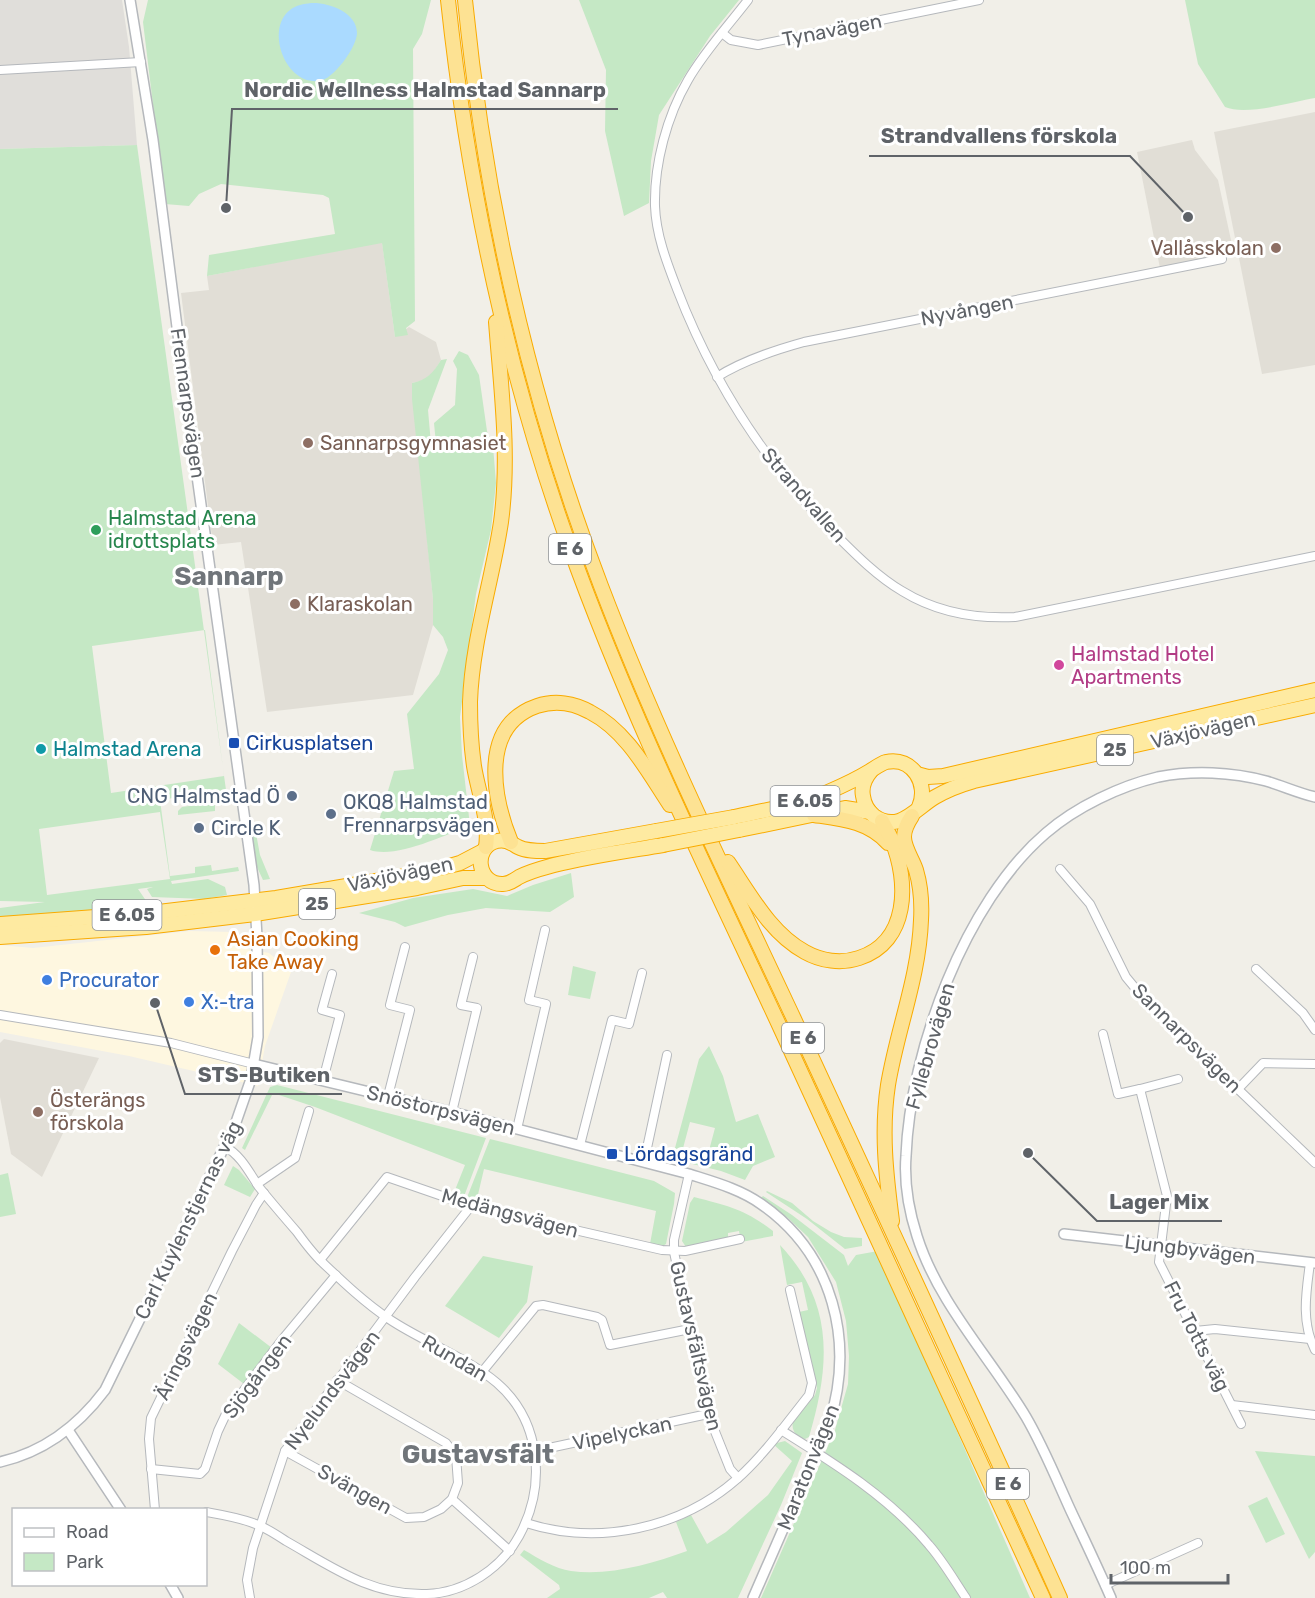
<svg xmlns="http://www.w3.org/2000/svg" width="1315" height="1598" viewBox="0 0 1315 1598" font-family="Rubik,sans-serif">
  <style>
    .commercial { fill: #fef7e0 }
    .industrial { fill: #e0deda }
    .education { fill: #e1ded6 }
    .green { fill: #c5e8c5; fill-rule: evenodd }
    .water { fill: #aadaff }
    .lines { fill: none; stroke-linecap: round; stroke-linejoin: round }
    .minor-casing { stroke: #b5b8bc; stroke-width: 10 }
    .tertiary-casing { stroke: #b5b8bc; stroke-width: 12 }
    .trunk-casing { stroke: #f9ab00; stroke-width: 16 }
    .motorway-casing { stroke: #f9ab00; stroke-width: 16 }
    .minor { stroke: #fff; stroke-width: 8 }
    .tertiary { stroke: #fff; stroke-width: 9 }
    .trunk { stroke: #feeaa1; stroke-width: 14 }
    .motorway { stroke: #fde293; stroke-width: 14 }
    .trunk-bridge-casing { stroke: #f9ab00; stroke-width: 16; stroke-linecap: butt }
    .trunk-bridge { stroke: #feeaa1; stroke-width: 14 }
    .education-dot { fill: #8d6e63; stroke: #fff; stroke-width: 2 }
    .leisure-dot { fill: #2e9e5b; stroke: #fff; stroke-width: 2 }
    .hotel-dot { fill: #d1479c; stroke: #fff; stroke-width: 2 }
    .transit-dot { fill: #1a4fb4; stroke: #fff; stroke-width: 2 }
    .culture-dot { fill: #0f9aa8; stroke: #fff; stroke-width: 2 }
    .service-dot { fill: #5c6f8a; stroke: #fff; stroke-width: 2 }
    .food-dot { fill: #e8710a; stroke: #fff; stroke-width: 2 }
    .shop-dot { fill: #3f7fe0; stroke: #fff; stroke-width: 2 }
    .labels { text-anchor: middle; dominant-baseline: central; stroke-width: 6; stroke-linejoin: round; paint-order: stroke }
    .shield { fill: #fff; stroke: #8f9295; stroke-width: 1.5 }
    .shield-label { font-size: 18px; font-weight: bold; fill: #5f6368 }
    .street-label { font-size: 20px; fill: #5f6368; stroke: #fff }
    .education-label { font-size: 20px; fill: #785e54; stroke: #fff; text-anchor: start }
    .leisure-label { font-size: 20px; fill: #27864d; stroke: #fff; text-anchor: start }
    .hotel-label { font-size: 20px; fill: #b23c85; stroke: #fff; text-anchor: start }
    .transit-label { font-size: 20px; fill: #164399; stroke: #fff; text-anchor: start }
    .culture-label { font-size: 20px; fill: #0d838f; stroke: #fff; text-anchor: start }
    .service-label { font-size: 20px; fill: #4e5e75; stroke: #fff; text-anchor: start }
    .food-label { font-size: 20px; fill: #c56008; stroke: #fff; text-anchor: start }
    .shop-label { font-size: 20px; fill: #366cbe; stroke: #fff; text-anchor: start }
    .district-label { font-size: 26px; font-weight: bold; fill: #70757a; stroke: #fff }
    .leader { fill: none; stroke: #5f6368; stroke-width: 2 }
    .callout-dot { fill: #5f6368; stroke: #fff; stroke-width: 2 }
    .callout-label { font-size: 21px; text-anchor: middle; font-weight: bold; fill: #5f6368; stroke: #fff; stroke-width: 6; stroke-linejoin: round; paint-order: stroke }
  </style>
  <rect width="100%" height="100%" fill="#f1efe8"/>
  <polygon class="commercial" points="190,931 233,932 247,949 269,953 291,972 265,1046 258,1086 129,1056 0,1032 0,945 33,948"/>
  <polygon class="industrial" points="0,0 122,0 129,47 137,145 0,149"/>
  <g class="education">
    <polygon points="1315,112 1315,365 1262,374 1214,132"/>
    <polygon points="1192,140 1195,150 1218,180 1234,254 1160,268 1137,152"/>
    <polygon points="382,242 395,337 409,327 436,342 441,360 433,373 422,381 412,383 433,599 433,625 413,695 267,712 241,542 213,545 181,293 209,290 207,276"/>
    <polygon points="4,1039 99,1058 42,1177 11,1154 0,1097 0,1043"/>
  </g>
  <g class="green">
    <polygon points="148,0 431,0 422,34 413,49 415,321 406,328 408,335 395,337 382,243 207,276 209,255 335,234 329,198 323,195 221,184 199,194 189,206 165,204 143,22"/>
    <polygon points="579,0 739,0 710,36 659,115 651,161 649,203 624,216 605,131 606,70"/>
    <path d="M1185 0H1315V98C1292 102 1246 116 1225 107L1198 64Z"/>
    <path d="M137 145 226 790 160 800 170 876 195 873V867L211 865 212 871 238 867 239 871 171 881 172 884 208 879 225 887 227 895 205 899 152 897 147 889 153 887 138 889 149 905 128 910 0 918V908L45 902 0 901V149ZM205 630 224 776 111 793 92 646ZM160 812 170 879 47 895 39 829Z"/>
    <path d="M459 351 468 355 479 375 487 431 493 446 496 483 491 530 476 594 460 717 462 755 470 826C444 835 396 859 370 850L394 771 414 769 407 714 439 674 448 650 443 637 433 625V599L412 399V383C427 380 433 373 441 360L447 359 428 410 431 444H436L434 423 455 405 457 369 453 361Z"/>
    <polygon points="210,803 215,805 215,811 178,815 178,811 182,807"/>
    <polygon points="255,828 260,855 270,879 263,880 256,865 252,837 253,836 252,829"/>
    <polygon points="571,873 574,897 550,912 486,908 448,915 405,927 395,922 359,913 413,898 473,889 507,896 533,885"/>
    <polygon points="573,966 596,972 590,999 568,995"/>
    <path d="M709 1046 723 1076 736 1122 758 1114 775 1157 753 1166 745 1180 721 1171 672 1159 699 1059ZM690 1122 715 1128 707 1158 682 1152Z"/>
    <polygon points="277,1085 486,1138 463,1199 453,1195 465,1165 315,1107 273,1093 245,1150 242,1148 270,1087"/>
    <polygon points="490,1139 654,1181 675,1193 674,1204 666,1244 661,1247 650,1244 656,1211 484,1169 476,1203 466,1200"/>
    <polygon points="233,1166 239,1170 255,1189 250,1197 224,1185"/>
    <polygon points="8,1173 16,1214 0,1217 0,1175"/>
    <polygon points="767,1191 792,1203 813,1221 831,1232 844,1237 862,1238 862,1246 845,1249 807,1219 766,1192"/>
    <polygon points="763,1196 792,1215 844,1255 848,1266 856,1255 878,1251 1030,1598 761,1598 835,1430 848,1384 849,1356 846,1321 836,1282 808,1237 788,1218 761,1198"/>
    <path d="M694 1197C729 1206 744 1209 773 1231V1236L741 1242 739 1231 728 1233V1237L686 1247 682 1241 690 1203Z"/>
    <path d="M780 1245C835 1303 830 1366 809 1437L805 1439C796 1437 791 1430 793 1422L815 1395 817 1388 799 1312 808 1310 802 1282 787 1285Z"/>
    <polygon points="483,1256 533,1266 527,1302 499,1338 445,1306"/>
    <polygon points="239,1323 272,1348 244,1384 218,1364"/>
    <path d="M785 1441 802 1453 781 1505 738 1598H667L663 1592 649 1598H547L560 1589 559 1585 520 1555 524 1550C538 1558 555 1569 571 1571 610 1576 651 1564 687 1551L676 1522 691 1515 707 1544 726 1532 768 1495 792 1461 773 1444Z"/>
    <polygon points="1255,1451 1315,1456 1315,1552 1309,1559"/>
    <polygon points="1267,1497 1285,1534 1266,1543 1248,1506"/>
  </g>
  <path class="water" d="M311 3C328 2 357 12 357 33 357 47 333 80 319 81 285 85 265 29 290 10 296 5 304 4 311 3Z"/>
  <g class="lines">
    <g class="minor-casing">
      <g id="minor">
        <path d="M748 0C728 26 704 52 688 80 667 116 654 164 655 206 656 235 667 263 677 289 713 383 766 464 836 535 856 555 878 577 902 591 936 612 975 619 1015 617L1315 556"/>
        <polyline points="722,33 731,40 758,45 979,0"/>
        <polyline points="0,70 141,62"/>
        <path d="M717 377C742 361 775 350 804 342L1222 259"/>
        <polyline points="1060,869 1090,904 1126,977 1145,1000 1315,1163"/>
        <polyline points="1256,969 1303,1013 1315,1030"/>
        <polyline points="0,1015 171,1043 254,1064"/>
        <polyline points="1103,1034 1118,1094 1140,1089"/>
        <polyline points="1178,1079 1140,1089 1167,1196 1159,1262 1241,1424"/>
        <polyline points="323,1080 340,1015 322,1010 332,974"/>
        <polyline points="1238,1089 1263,1063 1315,1064"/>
        <polyline points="388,1096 410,1010 390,1005 405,947"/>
        <polyline points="452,1112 477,1008 461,1005 473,957"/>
        <polyline points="517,1129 546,1004 529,1000 545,930"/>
        <polyline points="580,1145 612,1020 629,1024 642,973"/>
        <polyline points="644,1162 667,1055"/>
        <polyline points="689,1174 674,1240 674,1252 708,1414 730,1469 738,1478"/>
        <polyline points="257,1184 295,1158 309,1111"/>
        <polyline points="320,1260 387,1177 471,1206 662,1250 685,1251 740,1239"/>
        <path d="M1310 1263C1306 1293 1301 1322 1315 1350"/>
        <polyline points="1195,1331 1215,1329 1310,1339"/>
        <polyline points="482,1372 536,1306 543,1305 597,1317 602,1320 610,1345 690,1329"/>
        <polyline points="1232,1405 1315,1415"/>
        <path d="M781 1430C834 1463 889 1497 929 1545 943 1561 954 1580 966 1598"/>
        <polyline points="285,1451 406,1518 424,1517 441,1509 452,1499 458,1483 456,1456 446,1443 337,1380"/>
        <polyline points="535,1451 708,1414"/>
        <polyline points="151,1469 200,1474 205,1469 218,1431 226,1414 281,1341 336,1275"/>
        <polyline points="452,1499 510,1551"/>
        <polyline points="155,1510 149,1439 151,1418 232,1251 256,1205 264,1193"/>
        <path d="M206 1512C223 1515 242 1518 258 1525 268 1529 277 1535 286 1541 332 1567 371 1596 427 1594 464 1593 501 1569 519 1536 546 1487 542 1422 497 1383 465 1356 423 1342 389 1319 365 1303 343 1282 323 1263 313 1254 305 1243 297 1232 284 1217 271 1202 259 1187 249 1172 241 1155 224 1146"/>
        <path d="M526 1523C598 1546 680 1529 737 1479 764 1455 786 1424 809 1395L812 1383 790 1290"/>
        <polyline points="1105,1585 1198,1543"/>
        <polyline points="250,1598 247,1580 253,1548 285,1451 415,1277 471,1206"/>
      </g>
    </g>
    <g class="tertiary-casing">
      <g id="tertiary">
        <path d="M254 1064 452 1112 689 1174C714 1182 740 1189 761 1204 834 1255 855 1342 829 1424L753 1598"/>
        <polyline points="1064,1234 1315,1263"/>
        <polyline points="68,1430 121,1510"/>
        <path d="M0 1462C44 1452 78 1426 105 1390L235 1125 251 1079 258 1037 257 937 254 885 186 397 153 140 130 0"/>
        <polyline points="170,1584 178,1598"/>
        <path d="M1111 1598C1098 1568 1084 1539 1070 1509 1056 1478 1043 1446 1026 1417 990 1357 938 1303 917 1236 909 1211 904 1182 906 1156 910 1051 965 902 1046 833 1076 807 1120 786 1158 777 1193 770 1232 772 1266 781 1283 786 1298 793 1315 797"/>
      </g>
    </g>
    <g class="trunk-casing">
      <g id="trunk">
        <path d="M871 771C865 778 861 786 863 796 864 804 868 811 874 816 899 834 916 808 935 797 947 790 960 785 974 781L1315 705"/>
        <polyline points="917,774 928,777 943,776 1315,690"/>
        <path d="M734 817C766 810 798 805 828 792 842 786 857 779 870 771 875 768 880 764 886 762 913 756 929 785 919 807"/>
        <polyline points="739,830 845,808 870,812"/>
        <path d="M656 831 545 851C536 851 526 851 518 847 511 843 506 839 497 841 472 847 477 885 503 884 510 884 514 880 519 877 530 871 543 868 554 865 590 856 627 851 663 845"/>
        <polyline points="0,924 150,913 276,898 429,872 460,863 483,851"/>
        <polyline points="0,937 146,927 255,914 417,888 463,878 486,878"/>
      </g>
    </g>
    <g class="motorway-casing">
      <g id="motorway">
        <path d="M448 0C468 186 506 369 569 545 628 710 706 868 780 1027 867 1217 955 1408 1043 1598"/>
        <path d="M465 0C485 200 529 398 601 586 657 733 727 876 794 1019 883 1212 973 1404 1060 1598"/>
        <path d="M814 815C842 819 868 821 888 843"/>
        <path d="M511 842C493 798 479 726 537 706 555 700 574 703 590 712 627 731 648 772 670 805"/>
        <path d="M486 847C490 821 478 792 474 766 471 745 470 723 470 702 472 641 492 582 501 522 510 455 501 388 496 322"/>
        <path d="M728 862C750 894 770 933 805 952 821 961 841 964 859 958 909 942 909 882 892 841 890 834 885 828 882 821"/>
        <path d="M892 1221C886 1175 881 1131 888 1085 897 1030 919 977 921 920 922 903 921 887 916 870 913 860 904 848 904 837 904 829 908 822 912 816"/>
      </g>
    </g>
    <use href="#minor" class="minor"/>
    <use href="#tertiary" class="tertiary"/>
    <use href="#trunk" class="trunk"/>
    <use href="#motorway" class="motorway"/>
    <g class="trunk-bridge-casing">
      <g id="trunk-bridge">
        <polyline points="656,831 734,817"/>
        <polyline points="663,845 739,830"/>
      </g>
    </g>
    <use href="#trunk-bridge" class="trunk-bridge"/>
  </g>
  <g class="education-dot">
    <circle cx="1276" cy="248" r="6"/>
    <circle cx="308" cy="443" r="6"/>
    <circle cx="295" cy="604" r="6"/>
    <circle cx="38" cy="1112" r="6"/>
  </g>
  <circle class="leisure-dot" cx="96" cy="530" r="6"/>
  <circle class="hotel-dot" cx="1059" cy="665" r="6"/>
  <g class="transit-dot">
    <rect x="228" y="737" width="12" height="12" rx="3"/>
    <rect x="606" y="1148" width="12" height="12" rx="3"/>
  </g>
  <circle class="culture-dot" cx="41" cy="749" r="6"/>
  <g class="service-dot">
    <circle cx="292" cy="796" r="6"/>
    <circle cx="331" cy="814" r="6"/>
    <circle cx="199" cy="828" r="6"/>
  </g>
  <circle class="food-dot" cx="215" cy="950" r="6"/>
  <g class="shop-dot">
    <circle cx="47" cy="980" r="6"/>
    <circle cx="189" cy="1002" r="6"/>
  </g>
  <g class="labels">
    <g class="shield">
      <rect x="549" y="534" width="42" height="30" rx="4.5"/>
      <rect x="1097" y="735" width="36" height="30" rx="4.5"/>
      <rect x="770.5" y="786" width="69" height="30" rx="4.5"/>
      <rect x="299" y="889" width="36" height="30" rx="4.5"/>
      <rect x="92.5" y="900" width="69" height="30" rx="4.5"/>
      <rect x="782" y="1023" width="42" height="30" rx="4.5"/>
      <rect x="987" y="1469" width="42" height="30" rx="4.5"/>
    </g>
    <g class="shield-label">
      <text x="570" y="549">E 6</text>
      <text x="1115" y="750">25</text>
      <text x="805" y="801">E 6.05</text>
      <text x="317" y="904">25</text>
      <text x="127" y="915">E 6.05</text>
      <text x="803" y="1038">E 6</text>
      <text x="1008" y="1484">E 6</text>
    </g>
    <g class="street-label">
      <text transform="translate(832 30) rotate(-11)">Tynavägen</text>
      <text transform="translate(967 310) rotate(-11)">Nyvången</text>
      <text transform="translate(188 403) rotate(82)">Frennarpsvägen</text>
      <text transform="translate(804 495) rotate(49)">Strandvallen</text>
      <text transform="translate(1203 730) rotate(-13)">Växjövägen</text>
      <text transform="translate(400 874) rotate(-12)">Växjövägen</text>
      <text transform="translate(1187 1038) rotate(45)">Sannarpsvägen</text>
      <text transform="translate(930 1046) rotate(-74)">Fyllebrovägen</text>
      <text transform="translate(441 1110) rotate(14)">Snöstorpsvägen</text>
      <text transform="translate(510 1213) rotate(15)">Medängsvägen</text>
      <text transform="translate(188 1220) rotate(-64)">Carl Kuylenstjernas väg</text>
      <text transform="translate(1190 1249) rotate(7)">Ljungbyvägen</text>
      <text transform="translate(1197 1336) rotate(63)">Fru Totts väg</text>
      <text transform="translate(186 1346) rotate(-64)">Äringsvägen</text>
      <text transform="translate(696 1346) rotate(77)">Gustavsfältsvägen</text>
      <text transform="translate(455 1358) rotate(30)">Rundan</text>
      <text transform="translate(257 1376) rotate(-53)">Sjögången</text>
      <text transform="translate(332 1390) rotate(-53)">Nyelundsvägen</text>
      <text transform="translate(622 1433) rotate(-12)">Vipelyckan</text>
      <text transform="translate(808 1467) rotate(-68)">Maratonvägen</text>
      <text transform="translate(355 1489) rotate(29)">Svängen</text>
    </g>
    <g class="education-label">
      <text x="1264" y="248" text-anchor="end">Vallåsskolan</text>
      <text x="320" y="443">Sannarpsgymnasiet</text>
      <text x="307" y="604">Klaraskolan</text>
      <text x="50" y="1100">Österängs<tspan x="50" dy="23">förskola</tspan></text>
    </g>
    <g class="leisure-label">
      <text x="108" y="518">Halmstad Arena<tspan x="108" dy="23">idrottsplats</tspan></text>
    </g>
    <g class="hotel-label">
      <text x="1071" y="654">Halmstad Hotel<tspan x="1071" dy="23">Apartments</tspan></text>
    </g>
    <g class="transit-label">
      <text x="246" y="743">Cirkusplatsen</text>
      <text x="624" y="1154">Lördagsgränd</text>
    </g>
    <g class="culture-label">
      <text x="53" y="749">Halmstad Arena</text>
    </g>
    <g class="service-label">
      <text x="280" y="796" text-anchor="end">CNG Halmstad Ö</text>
      <text x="343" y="802">OKQ8 Halmstad<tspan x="343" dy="23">Frennarpsvägen</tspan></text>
      <text x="211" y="828">Circle K</text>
    </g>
    <g class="food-label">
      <text x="227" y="939">Asian Cooking<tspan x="227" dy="23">Take Away</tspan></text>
    </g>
    <g class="shop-label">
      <text x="59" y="980">Procurator</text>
      <text x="201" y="1002">X:-tra</text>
    </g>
    <g class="district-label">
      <text x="229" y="576">Sannarp</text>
      <text x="478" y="1454">Gustavsfält</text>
    </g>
  </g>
  <path class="leader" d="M226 208L232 109H618M1188 217L1130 156H869M155 1003L185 1094H342M1028 1153L1097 1221H1222"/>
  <g class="callout-dot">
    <circle cx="226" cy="208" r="6"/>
    <circle cx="1188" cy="217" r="6"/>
    <circle cx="155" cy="1003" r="6"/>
    <circle cx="1028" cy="1153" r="6"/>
  </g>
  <g class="callout-label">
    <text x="425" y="97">Nordic Wellness Halmstad Sannarp</text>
    <text x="999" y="143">Strandvallens förskola</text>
    <text x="264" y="1082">STS-Butiken</text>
    <text x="1159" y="1209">Lager Mix</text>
  </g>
  <rect x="12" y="1508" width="195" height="78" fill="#ffffff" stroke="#bfc1c3" stroke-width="1.5"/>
  <rect x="24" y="1528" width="30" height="9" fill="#ffffff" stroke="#bfc1c3" stroke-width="1.5"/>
  <text x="66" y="1538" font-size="18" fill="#5f6368">Road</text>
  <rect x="24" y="1553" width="30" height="18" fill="#c5e8c5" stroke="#bfc1c3" stroke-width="1.5"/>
  <text x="66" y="1568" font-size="18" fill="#5f6368">Park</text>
  <path d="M1111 1574v9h117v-9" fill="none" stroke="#5f6368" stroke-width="3"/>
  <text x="1120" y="1574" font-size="18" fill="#5f6368" stroke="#ffffff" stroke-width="4.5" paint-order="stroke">100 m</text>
</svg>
